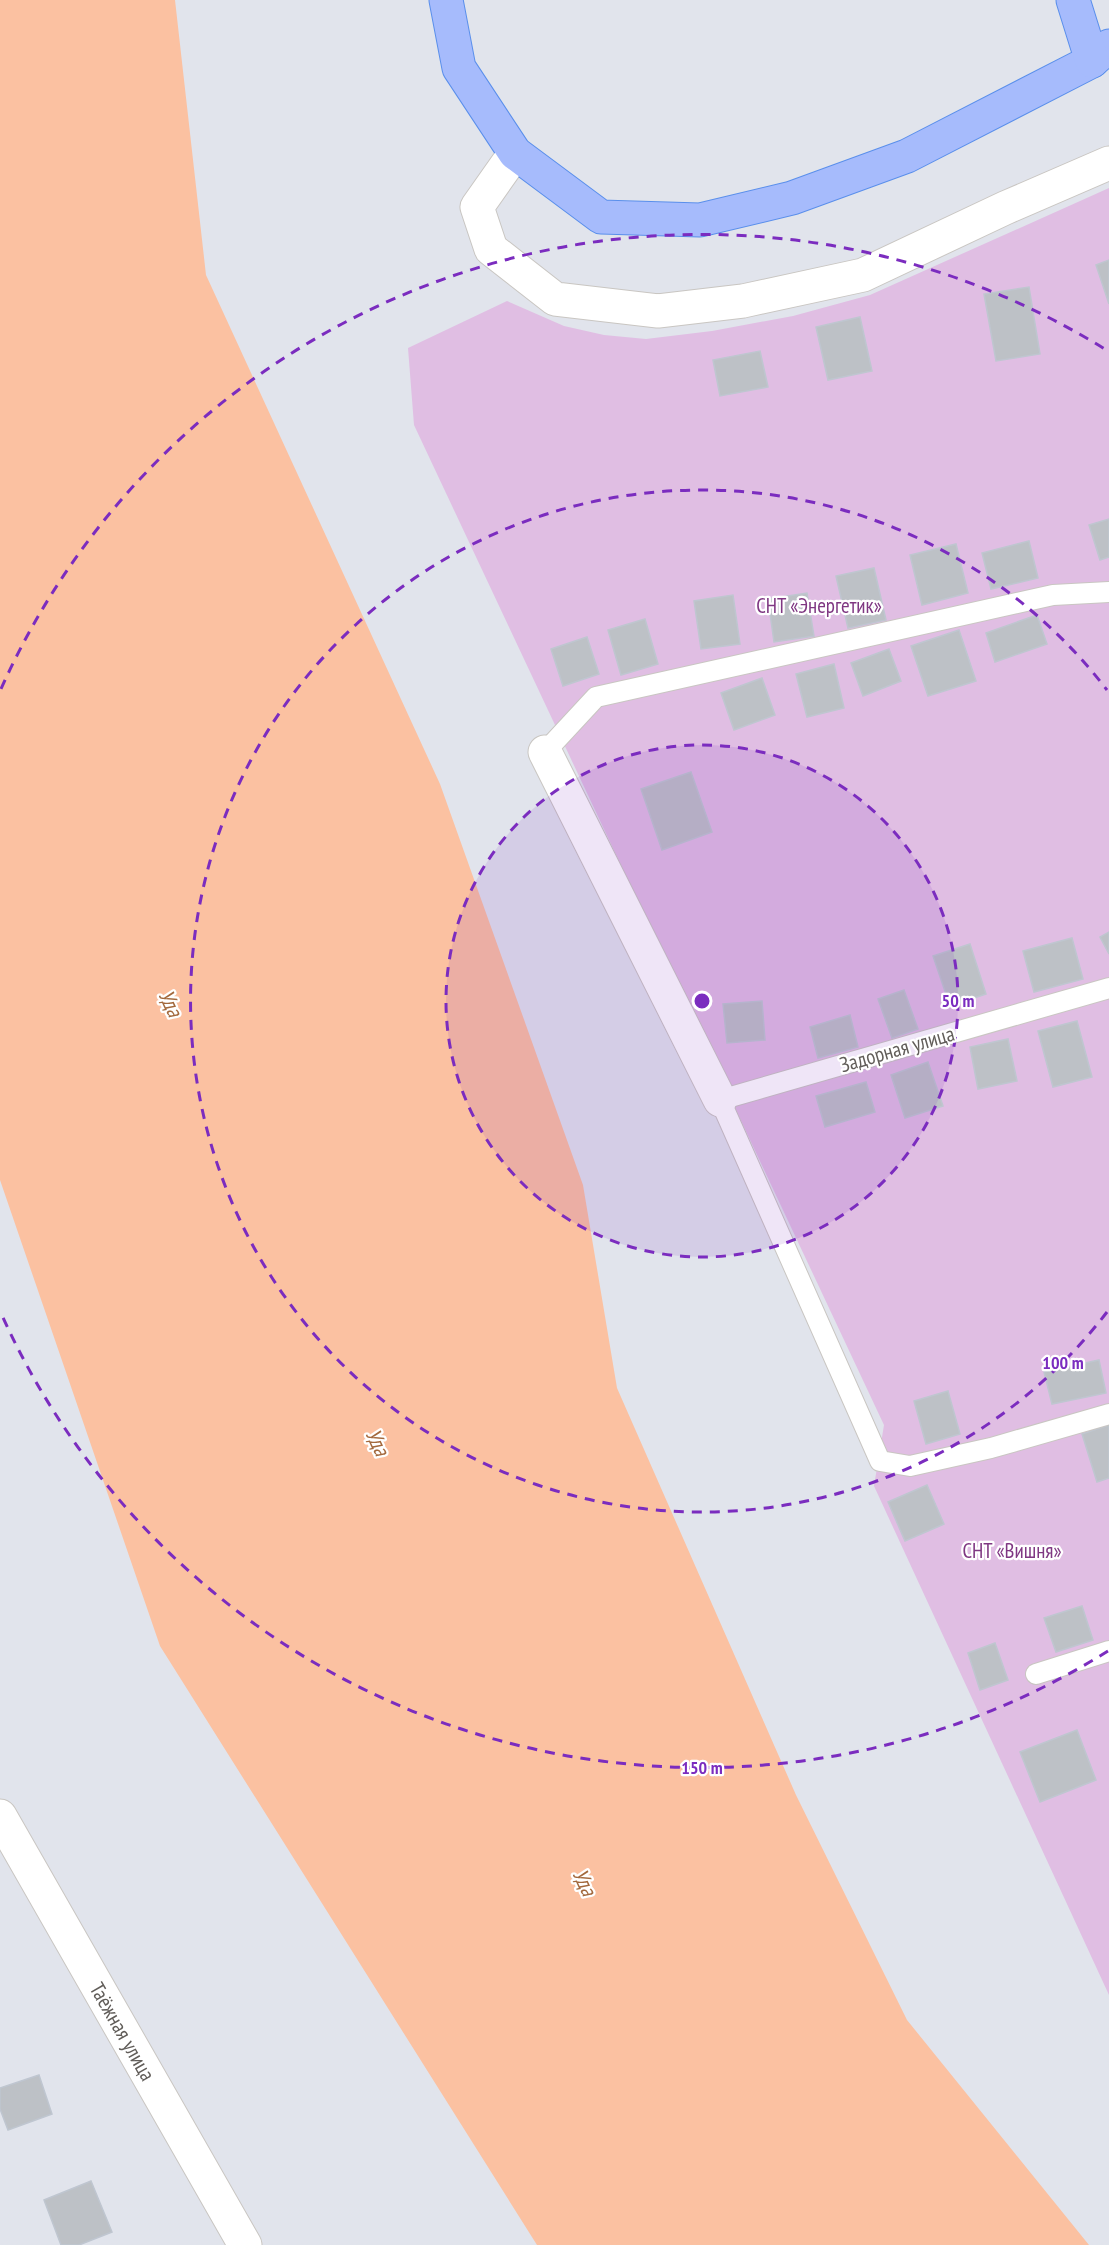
<svg xmlns="http://www.w3.org/2000/svg" width="1109" height="2245" viewBox="0 0 1109 2245" font-family="'PT Sans Narrow',sans-serif">
  <style>
    .green { fill: #e0bee3 }
    .water { fill: #fbc1a1 }
    .building { fill: #bdc1c6; stroke: #bfc6d0; stroke-width: 1.5 }
    .lines { fill: none; stroke-linecap: round; stroke-linejoin: round }
    .service-casing { stroke: #c9c6c2; stroke-width: 22 }
    .minor-casing { stroke: #c9c6c2; stroke-width: 35 }
    .primary-casing { stroke: #5a8feb; stroke-width: 35 }
    .service { stroke: #fff; stroke-width: 20 }
    .minor { stroke: #fff; stroke-width: 33 }
    .primary { stroke: #a6bbfc; stroke-width: 33 }
    .ring { fill: none; stroke: #7b2cbf; stroke-width: 3; stroke-dasharray: 10 8 }
    .labels { text-anchor: middle; dominant-baseline: central; stroke-width: 4.5; stroke-linejoin: round; paint-order: stroke }
    .park-label { font-size: 21px; fill: #7f3782; stroke: #fff }
    .street-label { font-size: 21px; fill: #615d59; stroke: #fff }
    .water-label { font-size: 22px; font-style: italic; fill: #a3693d; stroke: #fff }
    .centre { fill: #7b2cbf; stroke: #fff; stroke-width: 3 }
    .ring-label { font-size: 18px; text-anchor: middle; font-weight: bold; fill: #7b2cbf; stroke: #fff; stroke-width: 4.5; stroke-linejoin: round; paint-order: stroke }
  </style>
  <rect width="100%" height="100%" fill="#e1e4ec"/>
  <polygon class="green" points="1109,188 1109,1995 874,1486 884,1425 414,425 408,348 507,301 564,326 604,335 646,339 712,331 793,316 870,295"/>
  <polygon class="water" points="0,0 175,0 206,275 440,784 583,1185 617,1388 796,1795 907,2020 1089,2245 537,2245 160,1646 0,1180"/>
  <g class="building">
    <polygon points="1109,260 1109,304 1096,265"/>
    <polygon points="1029,287 1040,354 996,361 984,294"/>
    <polygon points="860,317 872,371 828,380 816,327"/>
    <polygon points="760,351 768,387 720,396 713,360"/>
    <polygon points="1109,519 1109,557 1100,560 1089,525"/>
    <polygon points="1029,541 1038,578 991,589 982,553"/>
    <polygon points="956,544 968,593 922,605 910,555"/>
    <polygon points="874,568 886,620 848,628 836,576"/>
    <polygon points="807,593 814,636 774,642 768,599"/>
    <polygon points="733,595 740,644 701,649 694,601"/>
    <polygon points="1037,615 1047,644 995,662 986,633"/>
    <polygon points="645,619 658,664 621,675 608,630"/>
    <polygon points="959,630 976,681 928,696 911,646"/>
    <polygon points="587,637 599,674 563,686 551,649"/>
    <polygon points="889,649 901,681 863,696 851,663"/>
    <polygon points="834,664 844,708 807,717 796,674"/>
    <polygon points="762,678 775,715 734,730 721,693"/>
    <polygon points="691,772 712,832 662,850 641,789"/>
    <polygon points="1109,932 1109,954 1100,937"/>
    <polygon points="1072,938 1083,979 1034,992 1023,951"/>
    <polygon points="970,944 986,994 950,1006 933,956"/>
    <polygon points="904,990 918,1029 892,1038 878,999"/>
    <polygon points="762,1001 765,1040 727,1043 723,1004"/>
    <polygon points="850,1015 858,1047 818,1058 810,1027"/>
    <polygon points="1077,1021 1092,1077 1053,1087 1038,1031"/>
    <polygon points="1008,1039 1017,1081 978,1089 970,1047"/>
    <polygon points="928,1062 943,1106 905,1118 891,1075"/>
    <polygon points="866,1082 875,1112 825,1127 816,1096"/>
    <polygon points="1099,1360 1106,1393 1052,1404 1044,1372"/>
    <polygon points="948,1391 960,1434 926,1444 914,1401"/>
    <polygon points="1109,1425 1109,1478 1097,1482 1082,1434"/>
    <polygon points="927,1485 944,1524 905,1541 888,1502"/>
    <polygon points="1082,1606 1093,1640 1056,1652 1044,1618"/>
    <polygon points="995,1643 1008,1680 980,1690 968,1653"/>
    <polygon points="1077,1730 1096,1780 1040,1802 1020,1752"/>
    <polygon points="39,2075 52,2114 8,2130 0,2109 0,2088"/>
    <polygon points="91,2181 112,2232 79,2245 61,2245 44,2200"/>
  </g>
  <g class="lines">
    <g class="service-casing">
      <g id="service">
        <polyline points="545,752 596,697 1053,595 1109,592"/>
        <polyline points="1109,988 720,1100 880,1461 910,1466 991,1448 1109,1414"/>
        <polyline points="1036,1674 1109,1651"/>
      </g>
    </g>
    <g class="minor-casing">
      <g id="minor">
        <polyline points="515,153 477,207 491,249 555,299 658,311 743,301 863,275 1005,208 1109,163"/>
        <polyline points="545,752 720,1100"/>
        <path id="s1" d="M0 1816 245 2245"/>
      </g>
    </g>
    <g class="primary-casing">
      <g id="primary">
        <polyline points="446,0 459,68 515,153 601,217 700,220 792,198 907,156 1092,61 1109,46"/>
        <polyline points="1073,0 1092,61"/>
      </g>
    </g>
    <use href="#service" class="service"/>
    <use href="#minor" class="minor"/>
    <use href="#primary" class="primary"/>
  </g>
  <circle cx="702" cy="1001" r="256" fill="#7b2cbf" fill-opacity=".12"/>
  <g class="ring">
    <circle cx="702" cy="1001" r="256"/>
    <path d="M1107 1312A511 511 0 1 1 1107 690"/>
    <path d="M1108 1651A767 767 0 0 1 1 1313M1 689A767 767 0 0 1 1108 351"/>
  </g>
  <g class="labels">
    <g class="park-label">
      <text x="819" y="605">СНТ «Энергетик»</text>
      <text x="1012" y="1550">СНТ «Вишня»</text>
    </g>
    <g class="street-label">
      <text transform="translate(897 1049) rotate(-16)">Задорная улица</text>
      <text stroke="none"><textPath href="#s1" startOffset="248">Таёжная улица</textPath></text>
    </g>
    <g class="water-label">
      <text transform="translate(171 1003) rotate(65)">Уда</text>
      <text transform="translate(378 1442) rotate(65)">Уда</text>
      <text transform="translate(585 1882) rotate(65)">Уда</text>
    </g>
  </g>
  <circle cx="702" cy="1001" r="9" class="centre"/>
  <g class="ring-label">
    <text x="958" y="1007">50 m</text>
    <text x="1063" y="1369">100 m</text>
    <text x="702" y="1774">150 m</text>
  </g>
</svg>
